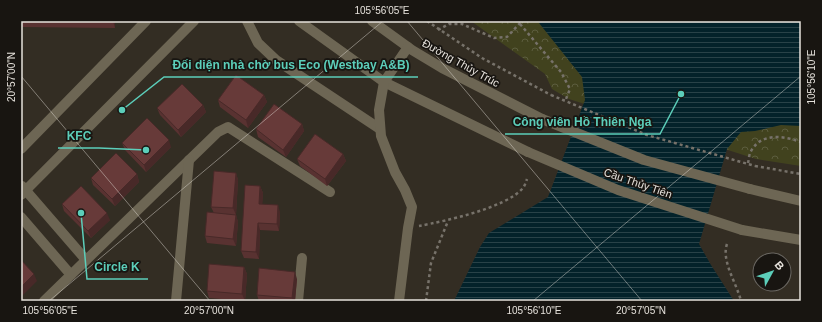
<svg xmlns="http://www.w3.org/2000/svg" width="822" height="322" viewBox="0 0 822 322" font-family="Arial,sans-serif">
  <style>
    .park { fill: url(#park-crowns) }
    .water { fill: url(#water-rules) }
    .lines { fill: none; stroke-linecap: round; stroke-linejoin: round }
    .path { stroke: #77726a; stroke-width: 2.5; stroke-dasharray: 3 3; stroke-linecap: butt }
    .minor { stroke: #6d6654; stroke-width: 10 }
    .path-bridge { stroke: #77726a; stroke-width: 2.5; stroke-dasharray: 3 3; stroke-linecap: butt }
    .minor-bridge { stroke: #6d6654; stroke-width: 10 }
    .wall { fill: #593231 }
    .shaded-wall { fill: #482928 }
    .building { fill: #673a39; stroke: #482928 }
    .ticks { fill: none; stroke: #e6e2dc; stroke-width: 1; stroke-opacity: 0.45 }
    .labels { text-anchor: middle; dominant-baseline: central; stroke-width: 3.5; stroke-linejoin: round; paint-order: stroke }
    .street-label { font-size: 11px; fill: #e6e2dc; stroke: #181511 }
    .leader { fill: none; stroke: #5cceba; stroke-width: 1.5 }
    .callout-dot { fill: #5cceba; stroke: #181511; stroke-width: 1.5 }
    .callout-label { font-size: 12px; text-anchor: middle; font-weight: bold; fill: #5cceba; stroke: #181511; stroke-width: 3.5; stroke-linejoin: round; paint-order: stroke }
    .neatline { fill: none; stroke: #e6e2dc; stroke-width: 1.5 }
    .ticks-label { font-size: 10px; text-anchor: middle; fill: #e6e2dc }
  </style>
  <defs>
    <pattern id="park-crowns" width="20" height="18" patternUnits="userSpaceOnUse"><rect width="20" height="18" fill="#41421e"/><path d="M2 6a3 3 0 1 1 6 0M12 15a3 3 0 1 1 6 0" fill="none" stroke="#5c5d3e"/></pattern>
    <pattern id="water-rules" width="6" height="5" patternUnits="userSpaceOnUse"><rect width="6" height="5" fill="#03222a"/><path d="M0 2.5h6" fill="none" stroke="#284248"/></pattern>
  </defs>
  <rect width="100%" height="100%" fill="#332d23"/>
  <polygon class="park" points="471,21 801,21 801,166 756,159 569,99 552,89 545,74"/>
  <polygon class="water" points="540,21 801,21 801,126 781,125 755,131 741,132 727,149 699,244 711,265 734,301 454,301 480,247 489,233 548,197 585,100 582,77 539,23"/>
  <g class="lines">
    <g class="path">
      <polyline points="427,21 482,58 551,95"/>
      <polyline points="520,24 561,72 570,89 566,99"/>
      <polyline points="438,30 449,24 462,24 494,38 507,37 522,21"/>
      <path d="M748 163C749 159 749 154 751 151 762 132 784 136 801 142"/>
      <polyline points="755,166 801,174"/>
      <path d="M419 226C445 221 506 208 523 188 525 185 526 182 527 179"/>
      <path d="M727 244C721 261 737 284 741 301"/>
      <polyline points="426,301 431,263 448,221"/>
    </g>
    <g class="minor">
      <polyline points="247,21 258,43 276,60 380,129"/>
      <polyline points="299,21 384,82 528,152"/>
      <polyline points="372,21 412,50 442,68 542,119"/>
      <polyline points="21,149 146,21"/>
      <polyline points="22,186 86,260"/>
      <polyline points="750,189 801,201"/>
      <polyline points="21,195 194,21"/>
      <polyline points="21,217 71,275"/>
      <polyline points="742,230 801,240"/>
      <polyline points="44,301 218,132 228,127 330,192"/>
      <polyline points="176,301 189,160"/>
      <polyline points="298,301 302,258"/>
      <polyline points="399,301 408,228 412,207 405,190 395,172 381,136 379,110 384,82 408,47"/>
    </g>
    <polyline class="path-bridge" points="551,95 647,135 755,166"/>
    <g class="minor-bridge">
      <polyline points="542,119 644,160 750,189"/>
      <polyline points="528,152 618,190 742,230"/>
    </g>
  </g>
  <g class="wall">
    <polygon points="21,21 115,21 115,28 21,27"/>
    <polygon points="264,95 267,102 248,128 220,107 218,100"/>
    <polygon points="203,105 206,112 181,137 160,115 157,108"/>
    <polygon points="302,124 304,131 286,157 258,137 256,129"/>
    <polygon points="122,143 171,147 146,172 125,150"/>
    <polygon points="343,154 346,161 327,186 300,166 297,159"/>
    <polygon points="236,173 238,180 236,215 238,222 236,246 207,243 205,236 214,213 211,207"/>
    <polygon points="137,174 139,182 115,206 93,185 91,178"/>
    <polygon points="260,186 263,193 262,204 280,212 279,231 260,230 259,259 244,258 241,251"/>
    <polygon points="62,204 110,220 91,238 64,211"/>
    <polygon points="244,267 247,274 245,301 209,298 207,291"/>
    <polygon points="297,279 295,301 259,301 257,295"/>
  </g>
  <g class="shaded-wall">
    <polygon points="113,21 115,21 115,28"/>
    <polygon points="264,95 267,102 248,128 246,120"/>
    <polygon points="203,105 206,112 181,137 178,130"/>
    <polygon points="302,124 304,131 286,157 283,150"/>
    <polygon points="169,140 171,147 146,172 144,165"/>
    <polygon points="343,154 346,161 327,186 325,179"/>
    <polygon points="236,173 238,180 236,215 238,222 236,246 233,239 236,215 233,208"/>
    <polygon points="137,174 139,182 115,206 112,199"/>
    <polygon points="260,186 263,193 262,211 259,204"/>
    <polygon points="278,205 280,212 279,231 277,224"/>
    <polygon points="107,213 110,220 91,238 88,231"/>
    <polygon points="258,223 260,230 259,259 256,252"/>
    <polygon points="244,267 247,274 245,301 242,294"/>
    <polygon points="295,272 297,279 295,301 293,301 292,298"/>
    <polygon points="34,274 37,281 21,297 21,287"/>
  </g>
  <g class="building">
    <polygon points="236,75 264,95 246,120 218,100"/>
    <polygon points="182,84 203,105 178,130 157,108"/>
    <polygon points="274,104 302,124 283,150 256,129"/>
    <polygon points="147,118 169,140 144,165 122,143"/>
    <polygon points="315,134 343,154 325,179 297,159"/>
    <polygon points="116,153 137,174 112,199 91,178"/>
    <polygon points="214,171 236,173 233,208 211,207"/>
    <polygon points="245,185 260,186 259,204 278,205 277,224 258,223 256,252 241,251"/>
    <polygon points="81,186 107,213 88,231 62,204"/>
    <polygon points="207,212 236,215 233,239 205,236"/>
    <polygon points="21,260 34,274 21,287"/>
    <polygon points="209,264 244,267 242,294 207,291"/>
    <polygon points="259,268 295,272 292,298 257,295"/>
  </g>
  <path class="ticks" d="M407 21 642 301M21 76 210 301M49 301 383 21M533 301 801 76"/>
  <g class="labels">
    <g class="street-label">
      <text transform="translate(461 63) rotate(29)">Đường Thủy Trúc</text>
      <text transform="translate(638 183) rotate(19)">Cầu Thủy Tiên</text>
    </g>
  </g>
  <path class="leader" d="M122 110L164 77H418M681 94L660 134H505M146 150L99 148H58M81 213L87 279H148"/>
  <g class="callout-dot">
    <circle cx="122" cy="110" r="4"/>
    <circle cx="681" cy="94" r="4"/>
    <circle cx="146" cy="150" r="4"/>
    <circle cx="81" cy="213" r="4"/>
  </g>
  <g class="callout-label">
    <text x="291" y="69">Đối diện nhà chờ bus Eco (Westbay A&amp;B)</text>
    <text x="582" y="126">Công viên Hồ Thiên Nga</text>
    <text x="79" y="140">KFC</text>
    <text x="117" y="271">Circle K</text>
  </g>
  <rect width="822" height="322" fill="none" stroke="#181511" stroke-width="44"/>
  <g transform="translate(772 272) rotate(50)"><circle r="19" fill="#181511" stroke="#6a6762"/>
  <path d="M0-3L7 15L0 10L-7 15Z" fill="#5cceba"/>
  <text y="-6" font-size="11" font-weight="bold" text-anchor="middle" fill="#e6e2dc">B</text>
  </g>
  <rect x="22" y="22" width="778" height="278" class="neatline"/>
  <g class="ticks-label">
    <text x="382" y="14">105°56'05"E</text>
    <text transform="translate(811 77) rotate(-90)" y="4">105°56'10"E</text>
    <text transform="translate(11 77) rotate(-90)" y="4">20°57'00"N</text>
    <text x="50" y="314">105°56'05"E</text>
    <text x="209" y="314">20°57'00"N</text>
    <text x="534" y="314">105°56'10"E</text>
    <text x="641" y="314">20°57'05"N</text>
  </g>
</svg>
